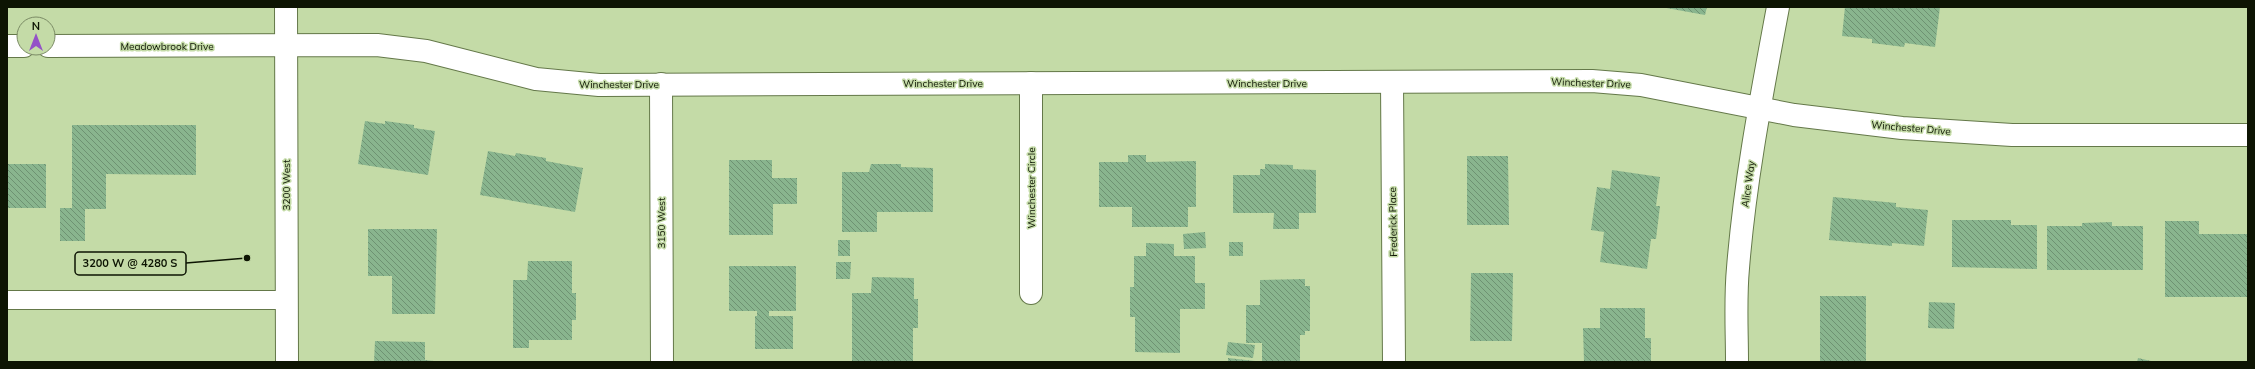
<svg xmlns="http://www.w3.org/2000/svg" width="2255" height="369" viewBox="0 0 2255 369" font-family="Mulish,sans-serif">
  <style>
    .building { fill: url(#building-back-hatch) }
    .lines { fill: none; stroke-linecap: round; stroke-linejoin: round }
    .service-casing { stroke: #647849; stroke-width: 20 }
    .minor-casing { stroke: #647849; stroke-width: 24 }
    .tertiary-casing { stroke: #647849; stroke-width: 24 }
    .service { stroke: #fff; stroke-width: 18 }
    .minor { stroke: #fff; stroke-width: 22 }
    .tertiary { stroke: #fff; stroke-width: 22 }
    .labels { text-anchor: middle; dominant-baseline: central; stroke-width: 3; stroke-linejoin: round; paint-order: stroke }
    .street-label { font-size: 10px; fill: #0d1403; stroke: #c4dba7 }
    .leader { fill: none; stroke: #0d1403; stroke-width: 1.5 }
    .callout-dot { fill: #0d1403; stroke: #c4dba7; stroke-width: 1.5 }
    .callout { fill: #c4dba7; stroke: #0d1403; stroke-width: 1.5 }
    .callout-label { font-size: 11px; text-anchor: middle; font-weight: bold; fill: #0d1403 }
  </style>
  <defs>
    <pattern id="building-back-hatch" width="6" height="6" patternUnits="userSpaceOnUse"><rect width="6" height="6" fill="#89b58e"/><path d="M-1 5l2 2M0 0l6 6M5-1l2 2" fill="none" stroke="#6e9272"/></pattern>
  </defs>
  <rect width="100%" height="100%" fill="#c4dba7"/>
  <g class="building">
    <polygon points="1661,7 1707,7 1705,15"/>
    <polygon points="1845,7 1940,7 1935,47 1905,43 1904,47 1872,43 1872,39 1842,36"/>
    <polygon points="365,121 385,124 385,121 414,125 414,128 435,131 428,175 358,164"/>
    <polygon points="72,125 196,125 196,175 106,174 106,209 85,209 85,241 60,241 60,208 72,208"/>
    <polygon points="488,151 515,156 516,153 546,158 546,161 583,168 575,212 480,195"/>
    <polygon points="1128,155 1146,155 1146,162 1196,161 1196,207 1188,207 1188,227 1132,227 1132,207 1099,207 1099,162 1128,162"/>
    <polygon points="1467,156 1508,156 1509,225 1467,225"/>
    <polygon points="729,160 772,160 772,178 797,178 797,204 773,204 773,235 729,235"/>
    <rect x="7" y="164" width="39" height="44"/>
    <polygon points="871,164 901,164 901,167 933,168 933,212 877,212 877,232 842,232 842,172 869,172"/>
    <polygon points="1265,164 1293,165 1293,169 1316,170 1316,213 1299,213 1299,229 1273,229 1274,213 1233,213 1233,175 1260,175 1260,169 1265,169"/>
    <polygon points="1612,170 1660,177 1656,206 1660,206 1656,239 1651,239 1647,269 1600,262 1604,232 1591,230 1597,187 1610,189"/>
    <polygon points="1833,197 1896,203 1896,207 1928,210 1924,246 1892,243 1892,246 1829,240"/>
    <polygon points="1952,220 2011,220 2011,225 2037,225 2037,269 1952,267"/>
    <polygon points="2165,221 2199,221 2199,234 2248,234 2248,297 2165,297"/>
    <polygon points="2112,222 2112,226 2143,226 2143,270 2047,270 2047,226 2082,226 2082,223"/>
    <polygon points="368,229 437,229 435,314 392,314 392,276 368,276"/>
    <polygon points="1205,232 1206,248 1184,249 1183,234"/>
    <rect x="838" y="240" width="12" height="16"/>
    <rect x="1229" y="242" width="14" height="14"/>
    <polygon points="1146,243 1174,244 1174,256 1195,256 1195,283 1205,283 1205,309 1180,309 1180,353 1135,352 1135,317 1130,317 1130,287 1134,287 1134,256 1146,256"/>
    <polygon points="528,261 572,261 572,293 576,293 576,320 572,320 572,340 529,340 529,348 513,348 513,280 527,280"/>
    <polygon points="836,262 851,262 850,279 836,279"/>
    <polygon points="729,266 796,266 796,311 769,311 769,316 793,316 793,349 755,349 755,316 757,316 757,311 729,311"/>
    <polygon points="1471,273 1513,273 1512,341 1470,341"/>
    <polygon points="872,277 914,278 914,299 918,299 918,328 913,328 913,362 852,362 852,293 871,293"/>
    <polygon points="1305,279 1305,286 1310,286 1310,331 1305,331 1305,335 1300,335 1300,362 1262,362 1262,343 1246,343 1246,305 1260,305 1260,280"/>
    <rect x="1820" y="296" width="46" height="66"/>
    <polygon points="1929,302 1955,303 1954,329 1928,328"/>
    <polygon points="1600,308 1645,308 1645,338 1651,338 1651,362 1584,362 1583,328 1600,328"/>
    <polygon points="375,341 425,342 425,360 443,362 374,362"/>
    <polygon points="1228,342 1255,345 1253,358 1226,355"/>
    <polygon points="1228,358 1255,361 1255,362 1228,362"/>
    <polygon points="2138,358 2151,361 2151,362 2137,362"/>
  </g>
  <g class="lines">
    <g class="service-casing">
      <polyline id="service" points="7,300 287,300"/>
    </g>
    <g class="minor-casing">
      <g id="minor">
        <polyline points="7,46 24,46"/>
        <polyline points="48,46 377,45 426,51 536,79 599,85 1592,81 1641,85 1794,115 1902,128 2012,135 2248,135"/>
        <polyline points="1392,82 1394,362"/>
        <polyline points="1031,83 1031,293"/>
        <polyline points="661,84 662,362"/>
        <path d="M1737 362C1737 331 1735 299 1738 268 1745 180 1762 93 1778 7"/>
      </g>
    </g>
    <g class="tertiary-casing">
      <polyline id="tertiary" points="286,7 287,362"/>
    </g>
    <use href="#service" class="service"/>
    <use href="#minor" class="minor"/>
    <use href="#tertiary" class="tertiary"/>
  </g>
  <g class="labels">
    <g class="street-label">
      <text x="167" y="46">Meadowbrook Drive</text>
      <text x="943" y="83">Winchester Drive</text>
      <text x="1267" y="83">Winchester Drive</text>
      <text transform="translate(1591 83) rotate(2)">Winchester Drive</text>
      <text x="619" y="84">Winchester Drive</text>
      <text transform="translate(1911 128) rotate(5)">Winchester Drive</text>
      <text transform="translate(1748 184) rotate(-82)">Alice Way</text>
      <text transform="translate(286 185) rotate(-90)">3200 West</text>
      <text transform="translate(1031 188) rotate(-90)">Winchester Circle</text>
      <text transform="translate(1393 222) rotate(-91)">Frederick Place</text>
      <text transform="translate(661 223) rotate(-90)">3150 West</text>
    </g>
  </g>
  <path class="leader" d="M247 258L186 263"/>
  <circle class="callout-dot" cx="247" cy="258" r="4"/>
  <rect class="callout" x="75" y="252" width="111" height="23" rx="4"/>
  <g class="callout-label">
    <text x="130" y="267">3200 W @ 4280 S</text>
  </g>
  <rect width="2255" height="369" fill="none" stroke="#0d1403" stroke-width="16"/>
  <g transform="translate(36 36)"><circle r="19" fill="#c4dba7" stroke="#7b8b65"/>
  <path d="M0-3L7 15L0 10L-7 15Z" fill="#9452c7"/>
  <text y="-6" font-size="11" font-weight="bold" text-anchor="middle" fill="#0d1403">N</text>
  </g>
</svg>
